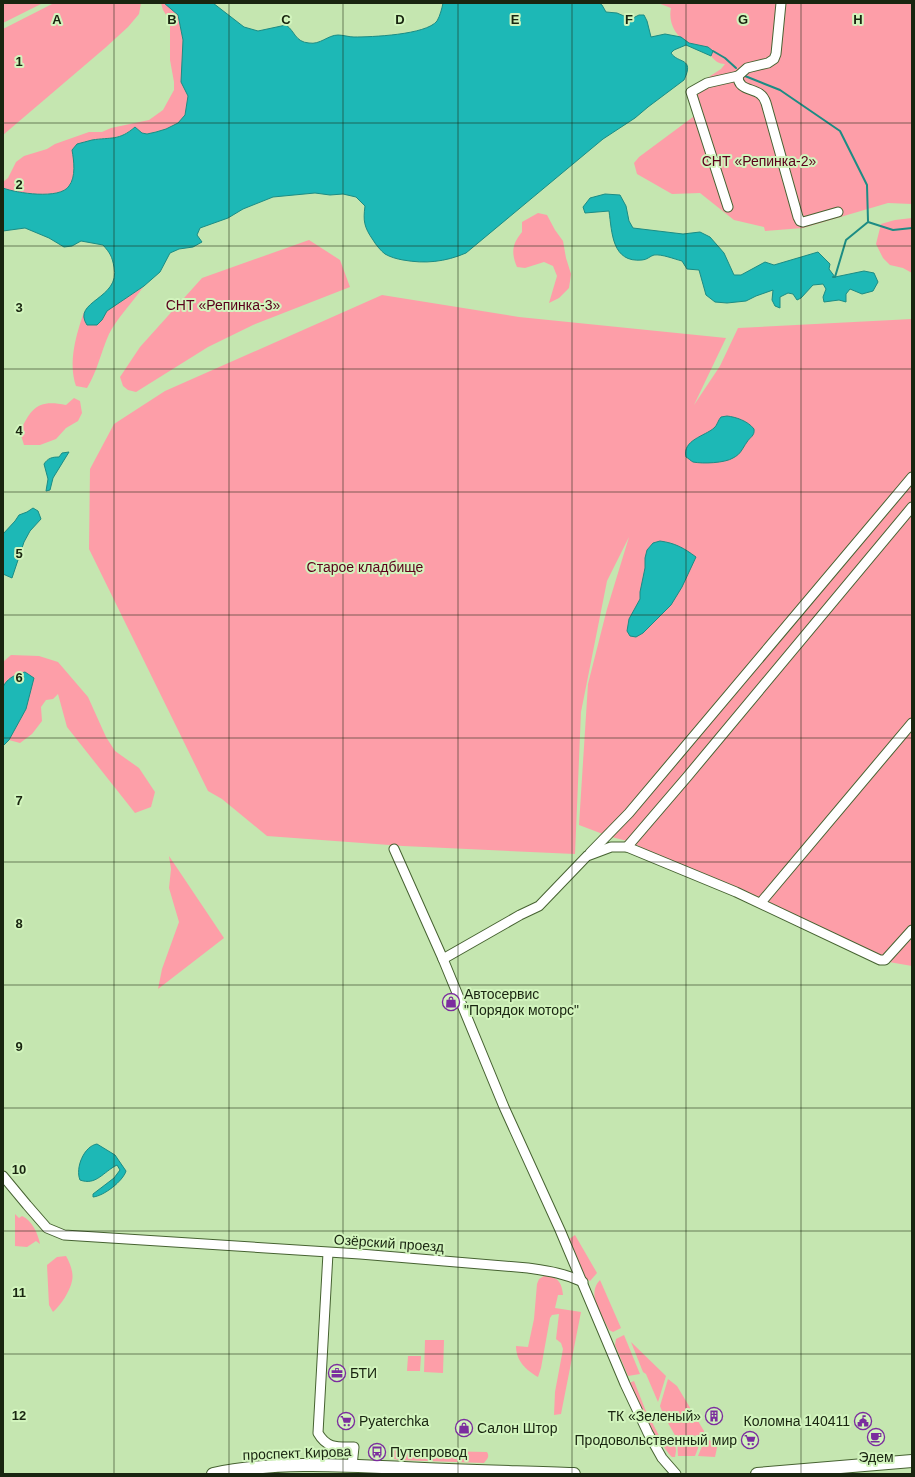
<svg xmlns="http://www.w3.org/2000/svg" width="915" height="1477" viewBox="0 0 915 1477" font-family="Helvetica,sans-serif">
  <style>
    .green { fill: #fd9ea8 }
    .water { fill: #1db8b6; stroke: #1c8c84 }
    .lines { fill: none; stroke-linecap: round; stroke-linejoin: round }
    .stream { stroke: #1c8c84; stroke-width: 2 }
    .street-casing { stroke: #466231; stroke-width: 11 }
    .secondary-casing { stroke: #466231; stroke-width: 14 }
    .street { stroke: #fff; stroke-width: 9 }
    .secondary { stroke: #fff; stroke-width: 12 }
    .grid { fill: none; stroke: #192510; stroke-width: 1; stroke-opacity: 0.55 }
    .labels { text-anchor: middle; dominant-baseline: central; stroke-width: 4; stroke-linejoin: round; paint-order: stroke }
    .park-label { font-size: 14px; fill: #59001b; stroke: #d2f4bd }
    .poi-label { font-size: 14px; fill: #192510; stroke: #d2f4bd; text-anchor: start }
    .street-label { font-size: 14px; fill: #192510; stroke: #d2f4bd }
    .grid-label { font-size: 13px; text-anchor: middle; font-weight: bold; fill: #192510; stroke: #d2f4bd; stroke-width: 4; stroke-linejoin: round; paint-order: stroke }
  </style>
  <rect width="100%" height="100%" fill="#c5e6b0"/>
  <g class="green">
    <polygon points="3,3 43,3 3,23"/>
    <polygon points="54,3 141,3 139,14 128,27 105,48 3,135 3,29"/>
    <path d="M161 3H164L178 15 183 40V86L188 96 185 115 178 123 166 129 147 134 142 133 135 127C119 140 111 137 92 140 85 141 78 146 72 150 74 161 76 177 69 186 60 200 16 193 3 188V182L8 178 16 162 24 156 47 149 55 144 89 132H102L111 128 149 120 163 110 174 90V82L170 60V21L163 10Z"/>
    <path d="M658 3H912V204L888 203 803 228 765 231 764 227 734 220 700 193 672 194 637 174 634 163 639 157 697 114 689 90 721 69 725 64C719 64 715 61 711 56L713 51C708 49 703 46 698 45 695 44 691 44 688 43 675 36 668 22 671 8Z"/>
    <path d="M538 213 547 215 555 230 563 241 566 258 571 274 569 288 559 298 549 303 557 276 553 266 544 262 525 268 517 267C511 253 512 244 522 232V222Z"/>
    <polygon points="912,218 912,273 903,268 890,265 883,258 876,244 881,224 895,220"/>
    <polygon points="309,240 340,260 350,287 253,325 208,347 136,392 128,390 123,386 120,377 140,347 202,278"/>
    <path d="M144 286C134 300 116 320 109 334 101 352 97 372 87 388L76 386C68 362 76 335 84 312V320H102L107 311Z"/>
    <polygon points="382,295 519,317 726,338 694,405 720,366 738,328 912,319 912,966 889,962 656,855 631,842 608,836 579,825 588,684 607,609 629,537 607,581 581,712 575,854 403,846 267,836 222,799 208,791 89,549 90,469 114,424 165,391"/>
    <path d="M74 398 80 401 82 413 78 421 66 428 56 439 40 445H24L20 432C31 408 38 399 66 405Z"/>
    <polygon points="11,655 39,656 58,662 88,697 106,737 115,751 139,768 155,792 151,807 135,813 67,727 58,694 53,699 46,700 41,707 42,721 32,734 20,743 9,740 26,709 9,678 3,686 3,662"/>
    <polygon points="169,856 224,938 158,989 162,969 179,922 169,888 171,869"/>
    <path d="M15 1214 19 1218 22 1216C32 1220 38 1234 40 1244L36 1241 27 1247 15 1246Z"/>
    <polygon points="575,1235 597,1273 590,1281 585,1278 568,1240"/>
    <path d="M66 1256C70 1263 74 1273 72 1281 70 1291 61 1305 53 1312L49 1305 47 1265 57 1257Z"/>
    <path d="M544 1276C558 1276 562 1283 563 1295H558L555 1308 581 1312 561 1414 554 1415 555 1392 563 1349 561 1343 556 1339 559 1314 552 1315 550 1318 541 1368 538 1377C526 1370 516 1361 516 1346L528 1347 534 1319 537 1284 539 1279Z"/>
    <path d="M600 1280 621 1328 613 1332 609 1330C602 1315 586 1294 600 1280Z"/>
    <polygon points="624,1335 640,1374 628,1376 615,1345 616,1339"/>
    <polygon points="425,1340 444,1340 443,1373 424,1372"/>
    <polygon points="631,1342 666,1376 658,1402 646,1374 643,1372"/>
    <polygon points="408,1356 421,1356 420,1371 407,1371"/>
    <polygon points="668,1379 677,1386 704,1431 703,1435 676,1437 664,1416 660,1406"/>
    <polygon points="634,1381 645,1409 664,1445 670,1440 675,1439 676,1451 675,1457 672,1457 669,1454 653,1432 629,1383"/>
    <polygon points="702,1438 695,1456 678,1456 677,1439"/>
    <polygon points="705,1439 718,1443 715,1457 698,1456"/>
    <path d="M390 1450 487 1452C490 1457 487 1459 484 1463L398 1460 390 1457Z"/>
  </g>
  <g class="water">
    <path d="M164 3H213L244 27 258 31 286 25C295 31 295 42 309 43 320 45 328 35 338 35 343 35 349 37 354 37 371 37 426 35 437 21 440 16 442 8 443 3H599L602 5 606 12 617 13 631 19 639 15H644L647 21 651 37 665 34 681 37 689 43 708 47 713 51 711 56 686 45 674 50 671 53C678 64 695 57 684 80L648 107 635 118 603 139 466 253C445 262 425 264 403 260 397 259 390 257 385 254 381 251 376 245 373 240 364 227 363 221 365 206L356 197 343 194 330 195 315 193 273 197 243 209 228 218 200 228 197 235 202 242 193 247 179 249 170 253 160 272 144 286 107 311 102 320 97 325H87C71 301 121 299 114 267 112 256 110 253 103 245L81 241 72 246 64 247 49 238 25 228 3 231V188C16 193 60 200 69 186 76 177 74 161 72 150L77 144C82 143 87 141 92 140 111 137 119 141 135 127L142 133 147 134 156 132 166 129 178 123 185 115 188 96 181 82 183 40 178 15Z"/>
    <path d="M605 194 620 195 626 206 629 221 633 228 683 234 700 232 710 237 724 253 734 275H741L765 262 774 265 818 252 830 264 829 269 835 277 864 271 874 273 878 282 873 291 862 294 850 289 846 294V302L839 300 824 302 823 297 826 289 823 284 813 285 801 298 797 300 793 294 788 293 780 297V308L775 306 772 300 773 290 756 296 746 301 727 303 715 302 706 295 699 270 687 269 682 261C674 259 662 254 654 255 650 256 647 260 642 260 612 263 612 233 609 211L585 213 583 207 590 198Z"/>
    <path d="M727 416C736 417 748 421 754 429 755 436 750 437 747 442 742 449 741 454 733 458 725 463 703 464 693 462 691 461 688 458 686 457 682 440 705 436 714 428 717 426 718 420 721 417Z"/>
    <path d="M69 452 53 478 50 490 46 491 48 479 44 464C48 458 52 457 59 457L62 453Z"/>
    <polygon points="33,508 38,511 41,519 30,531 24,542 12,578 3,574 3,534 15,521 19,515 27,512"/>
    <path d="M660 541C675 543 684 548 696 557L682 587 671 605 643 633 636 637 630 636 627 631 629 619 640 599V592L645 568V558L647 550 653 543Z"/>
    <path d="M25 672 34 678 26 709 9 740 3 746C3 736 1 690 4 685 9 677 17 674 25 672Z"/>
    <path d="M97 1144 115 1155 126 1171C123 1181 104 1196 93 1197V1194L114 1178 120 1170 117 1165C103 1172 96 1186 80 1180 75 1168 84 1146 97 1144Z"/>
  </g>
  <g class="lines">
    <g class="stream">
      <polyline points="713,51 725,58 736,68"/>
      <polyline points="745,76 780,90 840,131 867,185 868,221"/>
      <polyline points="833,277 835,277 846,240 868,222 893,230 912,228"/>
    </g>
    <g class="street-casing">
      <g id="street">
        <path d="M738 76C738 90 752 88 760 94 763 96 765 100 766 103L798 217 800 221 803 222 838 212"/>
        <polyline points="728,207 691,92 707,83 738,76 747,68 768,63 774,59 776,54 781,3"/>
        <polyline points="627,847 687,777 912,507"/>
        <polyline points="394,849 443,959 504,1107 560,1230 625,1384 648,1433 662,1458 676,1474"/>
        <polyline points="590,853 629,813 912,477"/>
        <polyline points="763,900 912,723"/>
        <polyline points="443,959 520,915 539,906 587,856 611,847 627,847 736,892 880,960 885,960 912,930"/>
        <path d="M3 1176 27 1205 47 1228 64 1235 360 1254 528 1268C548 1271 564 1273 583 1282"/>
        <path d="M328 1253 318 1433C327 1449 338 1447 354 1447L352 1466"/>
      </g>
    </g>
    <g class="secondary-casing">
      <g id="secondary">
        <path d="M213 1474C275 1461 341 1465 404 1468 461 1471 518 1472 574 1474"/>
        <polyline points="757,1474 912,1461"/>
      </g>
    </g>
    <use href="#street" class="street"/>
    <use href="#secondary" class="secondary"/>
  </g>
  <path class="grid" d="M114 3V1474M229 3V1474M343 3V1474M458 3V1474M572 3V1474M686 3V1474M801 3V1474M3 123H912M3 246H912M3 369H912M3 492H912M3 615H912M3 738H912M3 862H912M3 985H912M3 1108H912M3 1231H912M3 1354H912"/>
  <defs>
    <g id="shop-ring" transform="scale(0.9)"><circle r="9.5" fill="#d2f4bd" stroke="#7b2d9e" stroke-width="1.5"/><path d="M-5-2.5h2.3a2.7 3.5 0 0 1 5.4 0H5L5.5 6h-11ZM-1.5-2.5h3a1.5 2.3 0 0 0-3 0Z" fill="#7b2d9e"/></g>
    <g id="office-ring" transform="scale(0.9)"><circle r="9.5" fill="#d2f4bd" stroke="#7b2d9e" stroke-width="1.5"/><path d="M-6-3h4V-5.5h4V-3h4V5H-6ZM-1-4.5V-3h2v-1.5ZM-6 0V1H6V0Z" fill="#7b2d9e"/></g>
    <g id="building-ring" transform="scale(0.9)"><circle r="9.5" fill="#d2f4bd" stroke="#7b2d9e" stroke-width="1.5"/><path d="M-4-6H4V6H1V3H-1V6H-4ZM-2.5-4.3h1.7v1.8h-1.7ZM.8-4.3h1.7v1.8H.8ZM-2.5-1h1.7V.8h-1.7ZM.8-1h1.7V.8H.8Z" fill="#7b2d9e"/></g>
    <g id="supermarket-ring" transform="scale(0.9)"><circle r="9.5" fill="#d2f4bd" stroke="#7b2d9e" stroke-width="1.5"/><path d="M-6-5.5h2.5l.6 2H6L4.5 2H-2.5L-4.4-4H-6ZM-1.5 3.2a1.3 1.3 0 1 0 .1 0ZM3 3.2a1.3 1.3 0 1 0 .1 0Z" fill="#7b2d9e"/></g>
    <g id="civic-ring" transform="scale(0.9)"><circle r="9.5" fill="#d2f4bd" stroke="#7b2d9e" stroke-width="1.5"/><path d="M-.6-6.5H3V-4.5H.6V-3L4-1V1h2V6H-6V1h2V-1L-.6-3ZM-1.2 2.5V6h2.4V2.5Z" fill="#7b2d9e"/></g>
    <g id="cafe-ring" transform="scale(0.9)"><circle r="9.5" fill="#d2f4bd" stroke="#7b2d9e" stroke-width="1.5"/><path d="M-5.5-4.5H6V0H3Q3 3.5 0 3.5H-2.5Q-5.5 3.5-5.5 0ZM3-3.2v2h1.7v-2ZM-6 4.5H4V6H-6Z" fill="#7b2d9e"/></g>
    <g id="bus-ring" transform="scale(0.9)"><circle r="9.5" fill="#d2f4bd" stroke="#7b2d9e" stroke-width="1.5"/><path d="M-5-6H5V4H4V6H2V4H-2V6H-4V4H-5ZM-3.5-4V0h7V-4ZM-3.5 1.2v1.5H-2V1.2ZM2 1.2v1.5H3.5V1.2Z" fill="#7b2d9e"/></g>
  </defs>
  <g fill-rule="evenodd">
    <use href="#shop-ring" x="451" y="1002"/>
    <use href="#office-ring" x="337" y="1373"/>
    <use href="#building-ring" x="714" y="1416"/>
    <use href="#supermarket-ring" x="346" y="1421"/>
    <use href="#civic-ring" x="863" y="1421"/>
    <use href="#shop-ring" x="464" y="1428"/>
    <use href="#cafe-ring" x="876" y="1437"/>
    <use href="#supermarket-ring" x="750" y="1440"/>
    <use href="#bus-ring" x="377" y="1452"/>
  </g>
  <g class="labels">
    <g class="park-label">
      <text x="759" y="161">СНТ «Репинка-2»</text>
      <text x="223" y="305">СНТ «Репинка-3»</text>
      <text x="365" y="567">Старое кладбище</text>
    </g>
    <g class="poi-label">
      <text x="464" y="994">Автосервис<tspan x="464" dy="16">"Порядок моторс"</tspan></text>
      <text x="350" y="1373">БТИ</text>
      <text x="701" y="1416" text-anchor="end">ТК «Зеленый»</text>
      <text x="359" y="1421">Pyaterchka</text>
      <text x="850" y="1421" text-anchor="end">Коломна 140411</text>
      <text x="477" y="1428">Салон Штор</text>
      <text x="737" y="1440" text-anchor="end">Продовольственный мир</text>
      <text x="390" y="1452">Путепровод</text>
      <text x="876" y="1457" text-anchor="middle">Эдем</text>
    </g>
    <g class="street-label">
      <text transform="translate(389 1243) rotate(4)">Озёрский проезд</text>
      <text transform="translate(297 1453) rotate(-2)">проспект Кирова</text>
    </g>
  </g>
  <g class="grid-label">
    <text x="57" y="24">A</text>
    <text x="172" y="24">B</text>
    <text x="286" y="24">C</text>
    <text x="400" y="24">D</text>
    <text x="515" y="24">E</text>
    <text x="629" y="24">F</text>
    <text x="743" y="24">G</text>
    <text x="858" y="24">H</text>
    <text x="19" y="66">1</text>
    <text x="19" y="189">2</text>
    <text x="19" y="312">3</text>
    <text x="19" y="435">4</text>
    <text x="19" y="558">5</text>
    <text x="19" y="682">6</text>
    <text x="19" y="805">7</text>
    <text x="19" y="928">8</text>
    <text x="19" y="1051">9</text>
    <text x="19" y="1174">10</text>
    <text x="19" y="1297">11</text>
    <text x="19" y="1420">12</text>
  </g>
  <rect width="915" height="1477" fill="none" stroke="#192510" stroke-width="8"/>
</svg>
